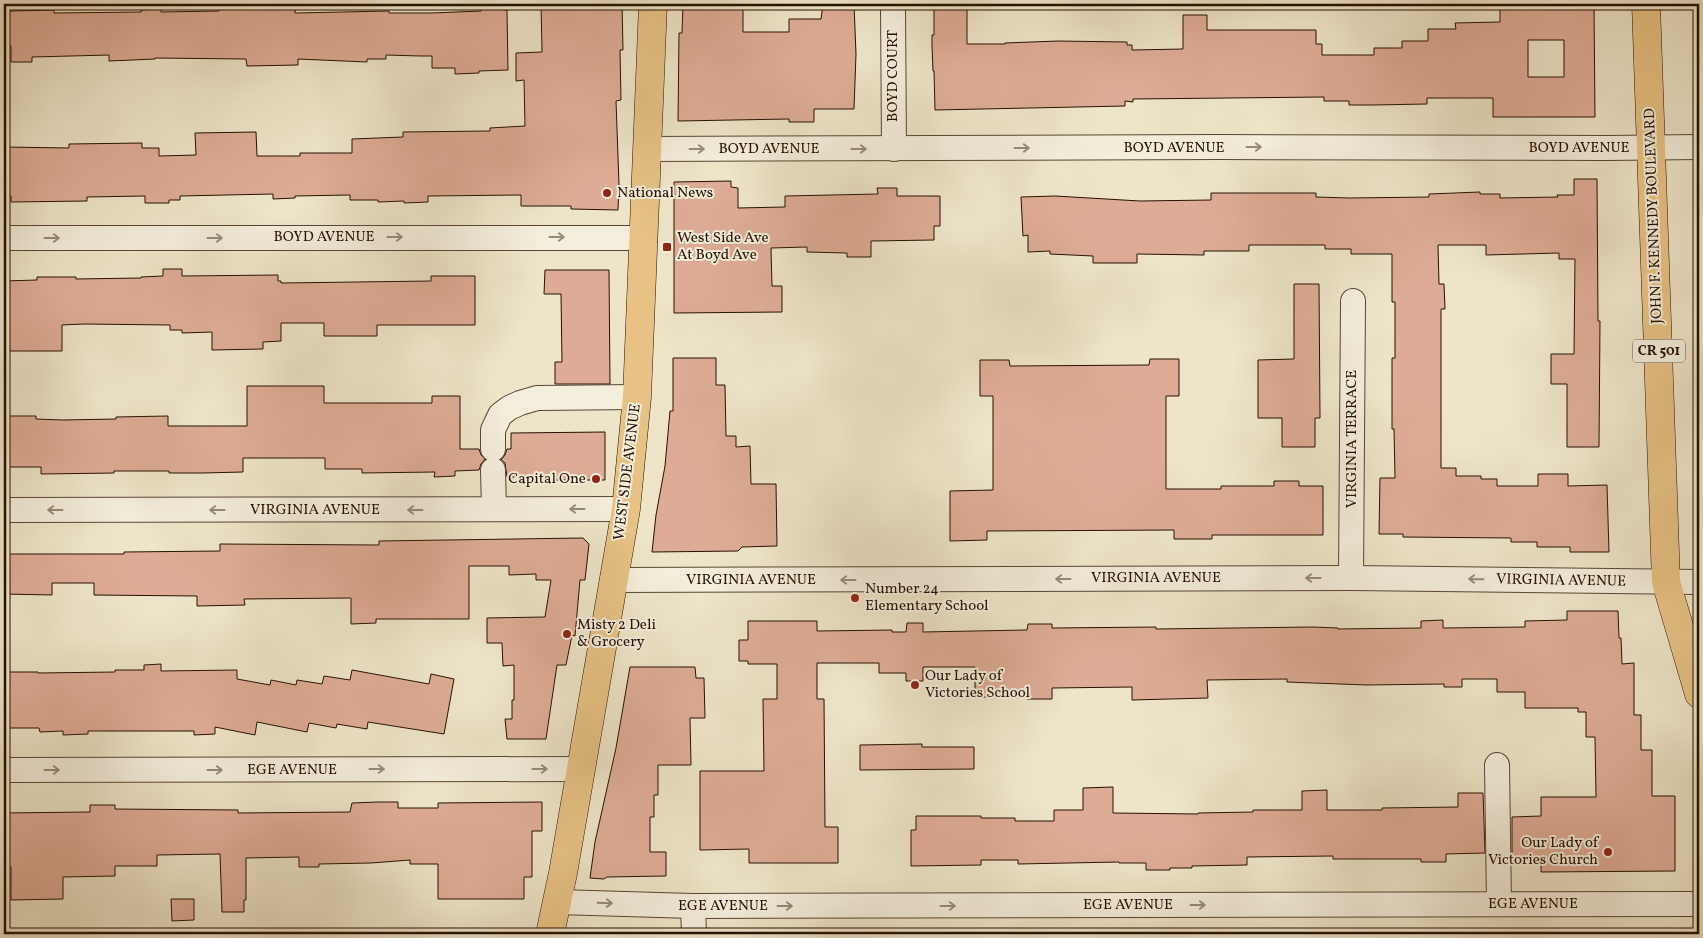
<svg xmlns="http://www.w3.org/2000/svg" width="1703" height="938" viewBox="0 0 1703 938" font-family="Vollkorn,serif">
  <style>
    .building { fill: #deac96; stroke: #261000; fill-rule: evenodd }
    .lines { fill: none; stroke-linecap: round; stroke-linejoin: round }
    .minor-casing { stroke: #584532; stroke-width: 26 }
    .major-casing { stroke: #261000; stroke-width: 29 }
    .minor { stroke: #f4eedc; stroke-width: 24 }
    .major { stroke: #e7c284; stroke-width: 28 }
    .oneway { stroke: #978a79 }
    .poi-dot { fill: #8f2418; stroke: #f4eedc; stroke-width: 2 }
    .labels { text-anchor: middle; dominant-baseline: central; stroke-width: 4; stroke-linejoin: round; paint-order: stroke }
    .shield { fill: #f4eedc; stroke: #645342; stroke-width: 1 }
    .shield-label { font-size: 14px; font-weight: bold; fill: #261000 }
    .street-label { font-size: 15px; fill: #261000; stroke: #f4eedc }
    .poi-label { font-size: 15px; fill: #261000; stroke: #f4eedc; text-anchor: start }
  </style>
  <rect width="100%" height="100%" fill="#eee5c9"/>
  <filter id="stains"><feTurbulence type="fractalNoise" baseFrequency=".004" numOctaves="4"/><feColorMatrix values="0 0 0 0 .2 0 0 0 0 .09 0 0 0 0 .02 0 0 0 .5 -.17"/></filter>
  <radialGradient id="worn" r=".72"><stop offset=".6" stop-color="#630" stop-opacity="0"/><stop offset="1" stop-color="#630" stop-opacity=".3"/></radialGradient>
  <g class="building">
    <polygon points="219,4 245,4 245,9 295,9 295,13 389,11 389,13 432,13 481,11 481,7 504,7 504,10 507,10 508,70 479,71 479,73 455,74 455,68 432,68 432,56 420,56 386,55 386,59 367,59 367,62 298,59 298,65 247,66 246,59 155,58 155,59 109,61 109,55 32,57 32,62 11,62 11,46 4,46 4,12 10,12 10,11 54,10 54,13 141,12 141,10 161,9 161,12 219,11"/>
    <polygon points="541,4 622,4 623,50 620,50 621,100 616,101 619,184 618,210 571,209 571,206 521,206 521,195 428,196 428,202 404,203 404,201 378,202 378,200 350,200 350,195 295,196 295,198 273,199 273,194 180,196 180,200 169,200 169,203 145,203 145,196 87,197 87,201 11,202 11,196 4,196 4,147 69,148 69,144 142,143 142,148 159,148 159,156 196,155 195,133 256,132 257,156 300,156 300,153 352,153 352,139 403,137 403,132 490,131 490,128 525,126 524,80 516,81 516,53 542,52"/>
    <polygon points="683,4 739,4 739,7 743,7 743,32 789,32 789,19 821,19 823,4 854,4 856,54 854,109 814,109 814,122 789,122 789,119 678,121 679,33 682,33"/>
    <path d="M934 4H965V8H967V44H1005V43L1058 41 1127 42V45H1132V50L1183 49V15H1207V30H1316V44H1322V55H1374V48H1402V41H1428V29H1456L1455 23 1500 22V4H1594L1595 117H1493V98H1427V104L1373 105H1349V101H1324V97L1133 99V102L1125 101V106L935 110 934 71H933L932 46V35H934ZM1528 40H1564V77H1528Z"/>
    <polygon points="1574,179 1597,179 1598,321 1600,321 1599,447 1567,447 1567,384 1551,384 1551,354 1574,354 1575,259 1559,259 1559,253 1486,255 1486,245 1438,245 1439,284 1444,284 1445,309 1441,309 1441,468 1456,468 1456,476 1481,476 1481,479 1497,479 1497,486 1538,486 1538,474 1568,474 1568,486 1607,485 1609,552 1570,552 1570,547 1537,547 1537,542 1511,542 1511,538 1403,537 1403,534 1379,534 1380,478 1395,478 1394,429 1392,429 1392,358 1395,358 1395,302 1392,302 1392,254 1351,254 1351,249 1325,249 1325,245 1249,245 1249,251 1204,251 1204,255 1137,254 1137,263 1093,263 1093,256 1050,254 1050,251 1028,252 1028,235 1023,236 1021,197 1055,196 1140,201 1211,200 1211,193 1316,193 1316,197 1349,198 1429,197 1429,194 1480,192 1480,194 1500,194 1500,198 1558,197 1557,195 1574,195"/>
    <polygon points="731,181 731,187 738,188 738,208 785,207 785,196 878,194 877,188 897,188 897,196 940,196 940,226 934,226 934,240 871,241 871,257 847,257 847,253 807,252 807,247 771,248 772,286 782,286 782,312 674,313 674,182"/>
    <polygon points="163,269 182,269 182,276 278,275 278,281 281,281 281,283 431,281 431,276 475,276 475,325 377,325 377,336 324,336 324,323 281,323 281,341 263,342 263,349 212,350 212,332 182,333 182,330 170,330 170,325 84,324 62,325 62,351 4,351 4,281 37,280 37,277 76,277 76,279 141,278 141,277 163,276"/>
    <polygon points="545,270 609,270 610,384 555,384 555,362 562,362 561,294 544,294"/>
    <polygon points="1294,284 1319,284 1320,418 1315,418 1315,447 1282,447 1282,418 1258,418 1258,360 1294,359"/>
    <polygon points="673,358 716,358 716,385 725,385 726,436 736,436 736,447 750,446 751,484 776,484 777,546 742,547 738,551 652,552 656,515 665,466 670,411 673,411"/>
    <polygon points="1150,359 1179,359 1179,396 1166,396 1166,489 1221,489 1221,486 1274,486 1274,481 1299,481 1299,486 1323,486 1323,535 1212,535 1212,539 1174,539 1174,530 987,531 987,540 950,541 950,491 993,490 993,396 980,396 980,360 1009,360 1010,366 1149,365"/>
    <polygon points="247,386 324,386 324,403 432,403 432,396 460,396 460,449 479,449 481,455 485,459 481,464 479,470 455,471 455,476 434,477 435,472 362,473 362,469 325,469 325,458 243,458 243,472 203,473 169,473 169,471 114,471 114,473 41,474 41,467 5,467 5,416 36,416 36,419 63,420 116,419 116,417 168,416 168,426 247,426"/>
    <polygon points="605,432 605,480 531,480 531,477 507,477 505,463 501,460 505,455 507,449 511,449 511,433"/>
    <polygon points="583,538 589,544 585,580 580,580 575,636 572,635 566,665 557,665 546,739 507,739 505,719 512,719 512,700 514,700 514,665 503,666 502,643 487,643 487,618 545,617 551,580 536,580 536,574 509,575 509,566 469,566 469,619 376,619 376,623 351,624 351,598 244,599 245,605 197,606 197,596 94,595 94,583 52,583 52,595 4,594 4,554 124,554 124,552 220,551 220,544 379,545 379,541"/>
    <polygon points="1567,611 1618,611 1619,638 1621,638 1622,664 1634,663 1634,715 1641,715 1641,750 1652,750 1652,796 1675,796 1675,871 1541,872 1541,860 1512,860 1512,817 1541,816 1541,797 1596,797 1595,737 1586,737 1586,712 1578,712 1578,708 1525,708 1525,692 1497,692 1497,679 1462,679 1462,687 1444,687 1444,684 1367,685 1287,682 1287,679 1207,680 1208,698 1132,700 1132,687 1052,688 1052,699 1027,699 1027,697 975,697 975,667 923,667 923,681 906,681 906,673 879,673 879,663 817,663 817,699 824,699 825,827 838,827 838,863 749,863 749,849 700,850 700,771 764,771 763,699 777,699 777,664 748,664 748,661 739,661 739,640 748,640 748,621 817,621 817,631 892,630 892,632 906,632 907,623 923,623 923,632 1027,630 1028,624 1052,624 1052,628 1156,627 1156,629 1313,627 1338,628 1338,629 1421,628 1421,621 1443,620 1443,628 1525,627 1525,621 1567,620"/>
    <polygon points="161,664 161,671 237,670 237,679 270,685 271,680 296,685 297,680 322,684 324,676 350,680 352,670 429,684 431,674 454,679 444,734 368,722 367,729 337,724 336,728 309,723 307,732 257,722 255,735 215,727 215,734 194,735 194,731 88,731 88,734 63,735 63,731 40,732 39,728 4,728 4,672 38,672 38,673 115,672 115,670 144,670 144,665"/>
    <polygon points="630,667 695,667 696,678 704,678 705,718 690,718 691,765 658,765 658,795 654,795 654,817 650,817 650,852 666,852 666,876 607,877 604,879 590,878 595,842 616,748"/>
    <polygon points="922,744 922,747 974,747 974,769 860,770 860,745"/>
    <polygon points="1113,787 1113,813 1198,814 1198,813 1253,812 1253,810 1302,810 1302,791 1327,790 1327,810 1382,810 1382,808 1458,807 1458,793 1483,793 1485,853 1446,854 1446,862 1421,862 1421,859 1333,859 1333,856 1247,857 1247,865 1192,866 1192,868 1170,868 1170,870 1146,870 1146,863 1119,863 1119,862 1018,864 1018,860 981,860 981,865 911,866 911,830 916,830 916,816 981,816 981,818 1015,818 1015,821 1054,821 1054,810 1083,810 1083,788"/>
    <polygon points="377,802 398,802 398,808 438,808 438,803 542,802 542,831 532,831 532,877 524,877 524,899 438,899 438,864 410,864 410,860 371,863 319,864 319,867 299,867 299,857 246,858 246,900 244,900 244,912 222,912 220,854 157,855 157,866 115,866 115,876 63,877 63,899 11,900 11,867 4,867 4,813 90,812 90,805 115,805 115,809 238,810 238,813 350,812 352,803"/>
    <polygon points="171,899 194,899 194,920 172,921"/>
  </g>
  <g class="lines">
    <g class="minor-casing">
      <g id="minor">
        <polyline points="893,4 894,149"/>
        <polyline points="648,149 1221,147 1607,148 1699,147"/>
        <polyline points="4,238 645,238"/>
        <polyline points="493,449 493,430 500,415 509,408 520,403 537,398 637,397"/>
        <polyline points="493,470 494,509"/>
        <polyline points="4,510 626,509"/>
        <polyline points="1351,578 1353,301"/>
        <polyline points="613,580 1351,578 1699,582"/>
        <polyline points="1497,765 1499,904"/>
        <polyline points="4,770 581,769"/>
        <polyline points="557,902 693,906 1699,904"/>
        <polyline points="693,906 694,934"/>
      </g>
    </g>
    <g class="major-casing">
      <g id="major">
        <polyline points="1646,4 1666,582 1699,694"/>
        <polyline points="550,934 563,873 626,509 637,397 653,4"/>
      </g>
    </g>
    <use href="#minor" class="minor"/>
    <use href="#major" class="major"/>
  </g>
  <defs><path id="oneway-shaft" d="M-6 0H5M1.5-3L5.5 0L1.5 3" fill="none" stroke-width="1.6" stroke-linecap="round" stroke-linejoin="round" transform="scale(1.25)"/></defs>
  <g class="oneway">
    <use href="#oneway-shaft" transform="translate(1254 147)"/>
    <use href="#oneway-shaft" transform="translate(1022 148)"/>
    <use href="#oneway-shaft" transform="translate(697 149)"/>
    <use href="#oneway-shaft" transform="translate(859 149)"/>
    <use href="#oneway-shaft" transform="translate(395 237)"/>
    <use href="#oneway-shaft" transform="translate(557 237)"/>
    <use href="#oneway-shaft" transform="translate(52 238)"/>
    <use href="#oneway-shaft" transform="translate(215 238)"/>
    <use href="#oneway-shaft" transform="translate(577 509) rotate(-180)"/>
    <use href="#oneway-shaft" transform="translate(55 510) rotate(180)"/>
    <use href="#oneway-shaft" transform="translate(217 510) rotate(180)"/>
    <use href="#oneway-shaft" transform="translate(415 510) rotate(180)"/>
    <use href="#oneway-shaft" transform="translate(1313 578) rotate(180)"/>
    <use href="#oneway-shaft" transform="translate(1063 579) rotate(180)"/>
    <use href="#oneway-shaft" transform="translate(1476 579) rotate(-179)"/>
    <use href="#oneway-shaft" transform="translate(848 580) rotate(180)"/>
    <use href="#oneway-shaft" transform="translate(377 769)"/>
    <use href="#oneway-shaft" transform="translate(540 769)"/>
    <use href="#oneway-shaft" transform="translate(52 770)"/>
    <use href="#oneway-shaft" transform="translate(215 770)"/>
    <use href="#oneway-shaft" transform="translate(605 903) rotate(2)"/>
    <use href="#oneway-shaft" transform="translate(1198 905)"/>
    <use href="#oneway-shaft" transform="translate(785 906)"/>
    <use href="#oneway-shaft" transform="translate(948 906)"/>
  </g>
  <g class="poi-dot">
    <circle cx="607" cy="193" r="5"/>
    <rect x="662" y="242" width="10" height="10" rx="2.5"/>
    <circle cx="596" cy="479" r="5"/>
    <circle cx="855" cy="598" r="5"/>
    <circle cx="567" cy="634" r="5"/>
    <circle cx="915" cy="685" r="5"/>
    <circle cx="1608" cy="852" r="5"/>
  </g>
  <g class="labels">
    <rect class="shield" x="1633" y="339.5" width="52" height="23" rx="4"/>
    <g class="shield-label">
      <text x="1659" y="351">CR 501</text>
    </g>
    <g class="street-label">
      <text transform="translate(893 76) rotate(-90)">BOYD COURT</text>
      <text x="1174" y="148">BOYD AVENUE</text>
      <text x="1579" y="148">BOYD AVENUE</text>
      <text x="769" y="149">BOYD AVENUE</text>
      <text transform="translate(1654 216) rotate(-92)">JOHN F. KENNEDY BOULEVARD</text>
      <text x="324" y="237">BOYD AVENUE</text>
      <text transform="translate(1352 439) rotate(-90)">VIRGINIA TERRACE</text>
      <text transform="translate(628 472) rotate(-83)">WEST SIDE AVENUE</text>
      <text x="315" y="510">VIRGINIA AVENUE</text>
      <text x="1156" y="578">VIRGINIA AVENUE</text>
      <text x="751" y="580">VIRGINIA AVENUE</text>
      <text transform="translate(1561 581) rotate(1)">VIRGINIA AVENUE</text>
      <text x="292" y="770">EGE AVENUE</text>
      <text x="1533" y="904">EGE AVENUE</text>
      <text x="1128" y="905">EGE AVENUE</text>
      <text x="723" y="906">EGE AVENUE</text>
    </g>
    <g class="poi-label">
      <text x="617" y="193">National News</text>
      <text x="677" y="238">West Side Ave<tspan x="677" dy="17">At Boyd Ave</tspan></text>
      <text x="586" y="479" text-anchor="end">Capital One</text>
      <text x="865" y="589">Number 24<tspan x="865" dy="17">Elementary School</tspan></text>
      <text x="577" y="625">Misty 2 Deli<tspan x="577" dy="17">&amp; Grocery</tspan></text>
      <text x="925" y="676">Our Lady of<tspan x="925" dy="17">Victories School</tspan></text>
      <text x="1598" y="843" text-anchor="end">Our Lady of<tspan x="1598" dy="17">Victories Church</tspan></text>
    </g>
  </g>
  <rect width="1703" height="938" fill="none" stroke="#eee5c9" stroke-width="20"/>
  <rect x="5" y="5" width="1693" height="928" fill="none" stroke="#261000" stroke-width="2.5"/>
  <rect x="10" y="10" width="1683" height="918" fill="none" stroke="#261000"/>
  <rect width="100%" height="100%" filter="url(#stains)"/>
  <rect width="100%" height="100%" fill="url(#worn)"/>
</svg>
